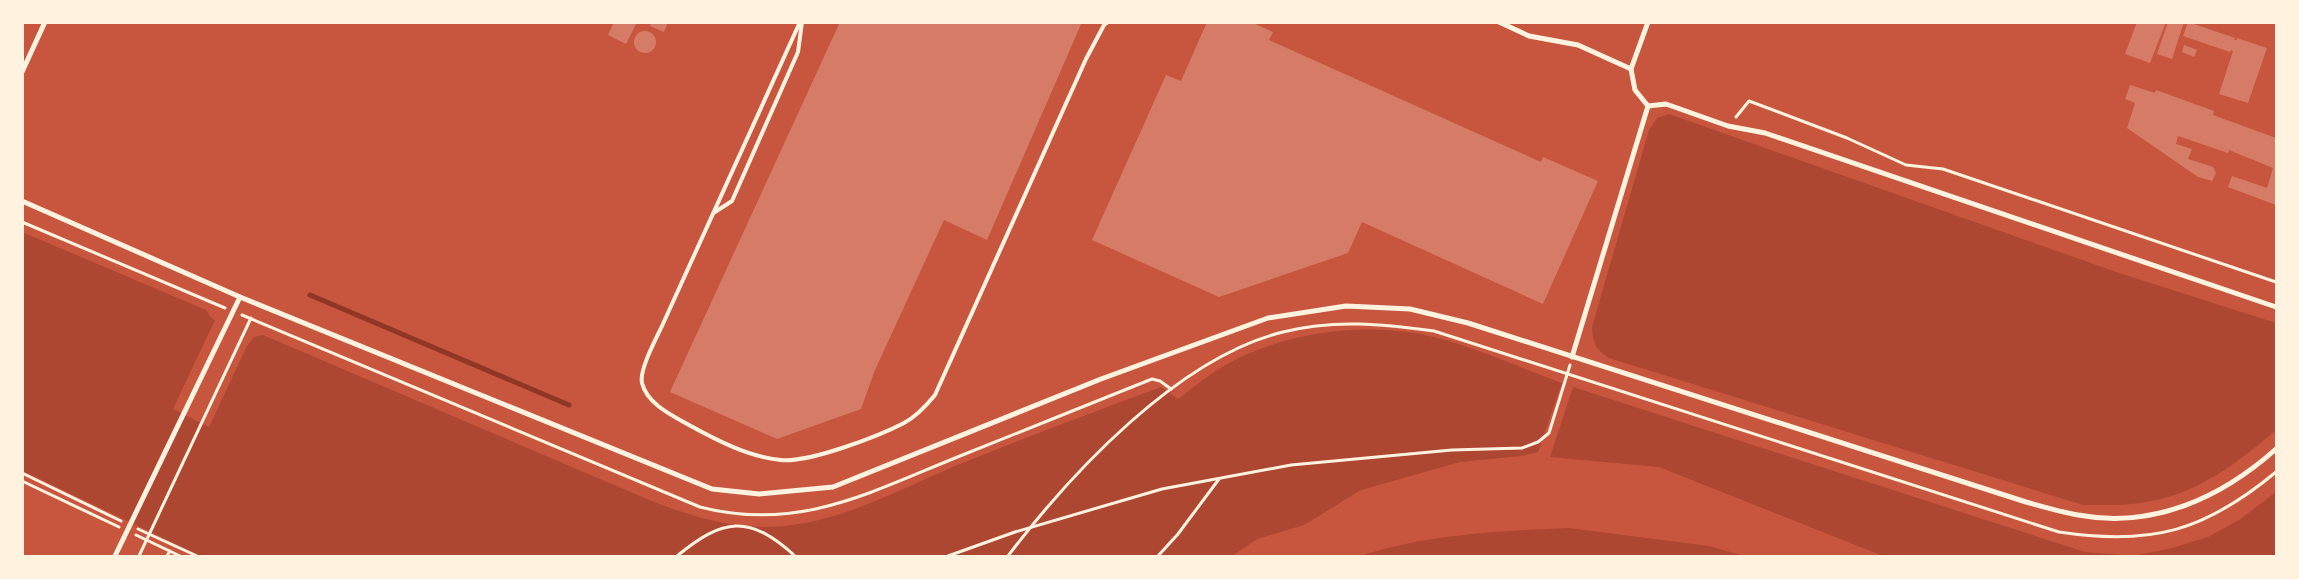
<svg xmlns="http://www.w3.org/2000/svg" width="2299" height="579" viewBox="0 0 2299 579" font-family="Overpass,sans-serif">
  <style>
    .green { fill: #ae4732 }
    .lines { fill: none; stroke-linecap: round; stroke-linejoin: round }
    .stream { stroke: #8f3625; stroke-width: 5 }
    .building { fill: #d67c66 }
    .path { stroke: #fff3e0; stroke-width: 3 }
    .service { stroke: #fff3e0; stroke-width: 4 }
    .minor { stroke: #fff3e0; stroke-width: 5 }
  </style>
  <rect width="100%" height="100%" fill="#c8553d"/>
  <g class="green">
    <path d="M1669 114 2116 272 2276 323V430C2241 460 2203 490 2156 500 2132 506 2108 505 2083 505L1609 358C1595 349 1593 343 1592 327L1649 130 1657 118Z"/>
    <path d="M22 232 206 310 211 318 215 320 173 409 209 427 247 346 254 337 263 335 654 502C701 520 748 533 799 524 851 516 906 487 955 466 1023 438 1092 413 1161 387L1178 399C1193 388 1208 375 1224 366 1286 330 1376 319 1445 340 1484 351 1523 369 1562 383L1538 452 1521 456 1460 462 1361 490 1304 525 1257 539 1232 556H201L23 471Z"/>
    <polygon points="1573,387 2085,552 2133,556 2172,548 2208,537 2239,520 2276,492 2276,556 1883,556 1659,467 1550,457"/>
    <path d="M1569 528 1709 546 1744 556H1360C1428 534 1498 531 1569 528Z"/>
  </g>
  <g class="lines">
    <polyline class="stream" points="310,295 569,405"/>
  </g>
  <g class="building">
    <polygon points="614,22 637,22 626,44 608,35"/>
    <polygon points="652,22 668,22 664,32 650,26"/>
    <polygon points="840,22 1082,22 987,240 944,220 875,370 861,409 777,439 670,392"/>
    <polygon points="1207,22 1251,22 1273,32 1269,40 1541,162 1543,157 1598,181 1543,304 1362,222 1348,253 1219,297 1092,240 1166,75 1181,81"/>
    <polygon points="2137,22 2166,22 2150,63 2125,54"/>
    <polygon points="2168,22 2184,22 2172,59 2157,54"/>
    <polygon points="2188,22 2235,38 2234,40 2237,40 2237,38 2267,48 2248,103 2219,94 2233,51 2231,50 2230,52 2183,36"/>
    <circle cx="645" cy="42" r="11"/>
    <polygon points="2184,45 2197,50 2194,57 2182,52"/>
    <polygon points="2130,85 2155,93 2156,90 2214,111 2213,115 2276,138 2276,205 2228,187 2232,176 2267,188 2273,168 2229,150 2228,153 2178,136 2176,144 2192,149 2188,159 2213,167 2216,173 2212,181 2198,177 2127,128 2135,103 2125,99"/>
  </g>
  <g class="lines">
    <g class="path">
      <polyline points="1736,117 1749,101 1847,138 1906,165 1943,169 2276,282"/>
      <polyline points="22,222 225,308"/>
      <path d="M242 315 700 507C801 533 874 490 965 454 1027 429 1090 404 1152 379L1160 381 1171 389"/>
      <polyline points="22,473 121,521"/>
      <polyline points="22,481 119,527"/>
      <polyline points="138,529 197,556"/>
      <polyline points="136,535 180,556"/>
      <polyline points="139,556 251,318"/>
      <polyline points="167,556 170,551"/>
      <path d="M677 556C723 518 749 514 795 556"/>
      <polyline points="948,556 1015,532 1162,489 1291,465 1452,450 1522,448 1538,442 1549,433 1570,365"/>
      <path d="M1008 556C1071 473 1179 357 1283 332 1334 319 1383 324 1434 331L2059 532C2152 546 2205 531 2276 472"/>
      <polyline points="1158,556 1178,534 1219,479"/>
    </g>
    <g class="service">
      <path d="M800 22 662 326C656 339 639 370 642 383 647 404 673 416 689 425 718 441 749 457 781 460 809 463 879 436 904 423 917 416 926 406 935 395L1086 59 1104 25 1108 22"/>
      <polyline points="715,212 732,201 798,52 802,22"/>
    </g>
    <g class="minor">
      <polyline points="1499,22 1529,36 1578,45 1631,69"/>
      <polyline points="22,72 45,22"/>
      <polyline points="1648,106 1666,104 1728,126 1765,133 2276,307"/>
      <polyline points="1648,106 1635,90 1631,69 1648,22"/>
      <path d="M22 201 240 297 712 489 759 494 833 487 1101 379 1268 318 1346 306 1410 309 1468 323 2026 502C2044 507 2061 512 2078 515 2153 529 2221 498 2276 449"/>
      <polyline points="1572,357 1648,106"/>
      <polyline points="115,556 240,297"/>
    </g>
  </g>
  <rect width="2299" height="579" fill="none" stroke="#fff3e0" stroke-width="48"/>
</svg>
